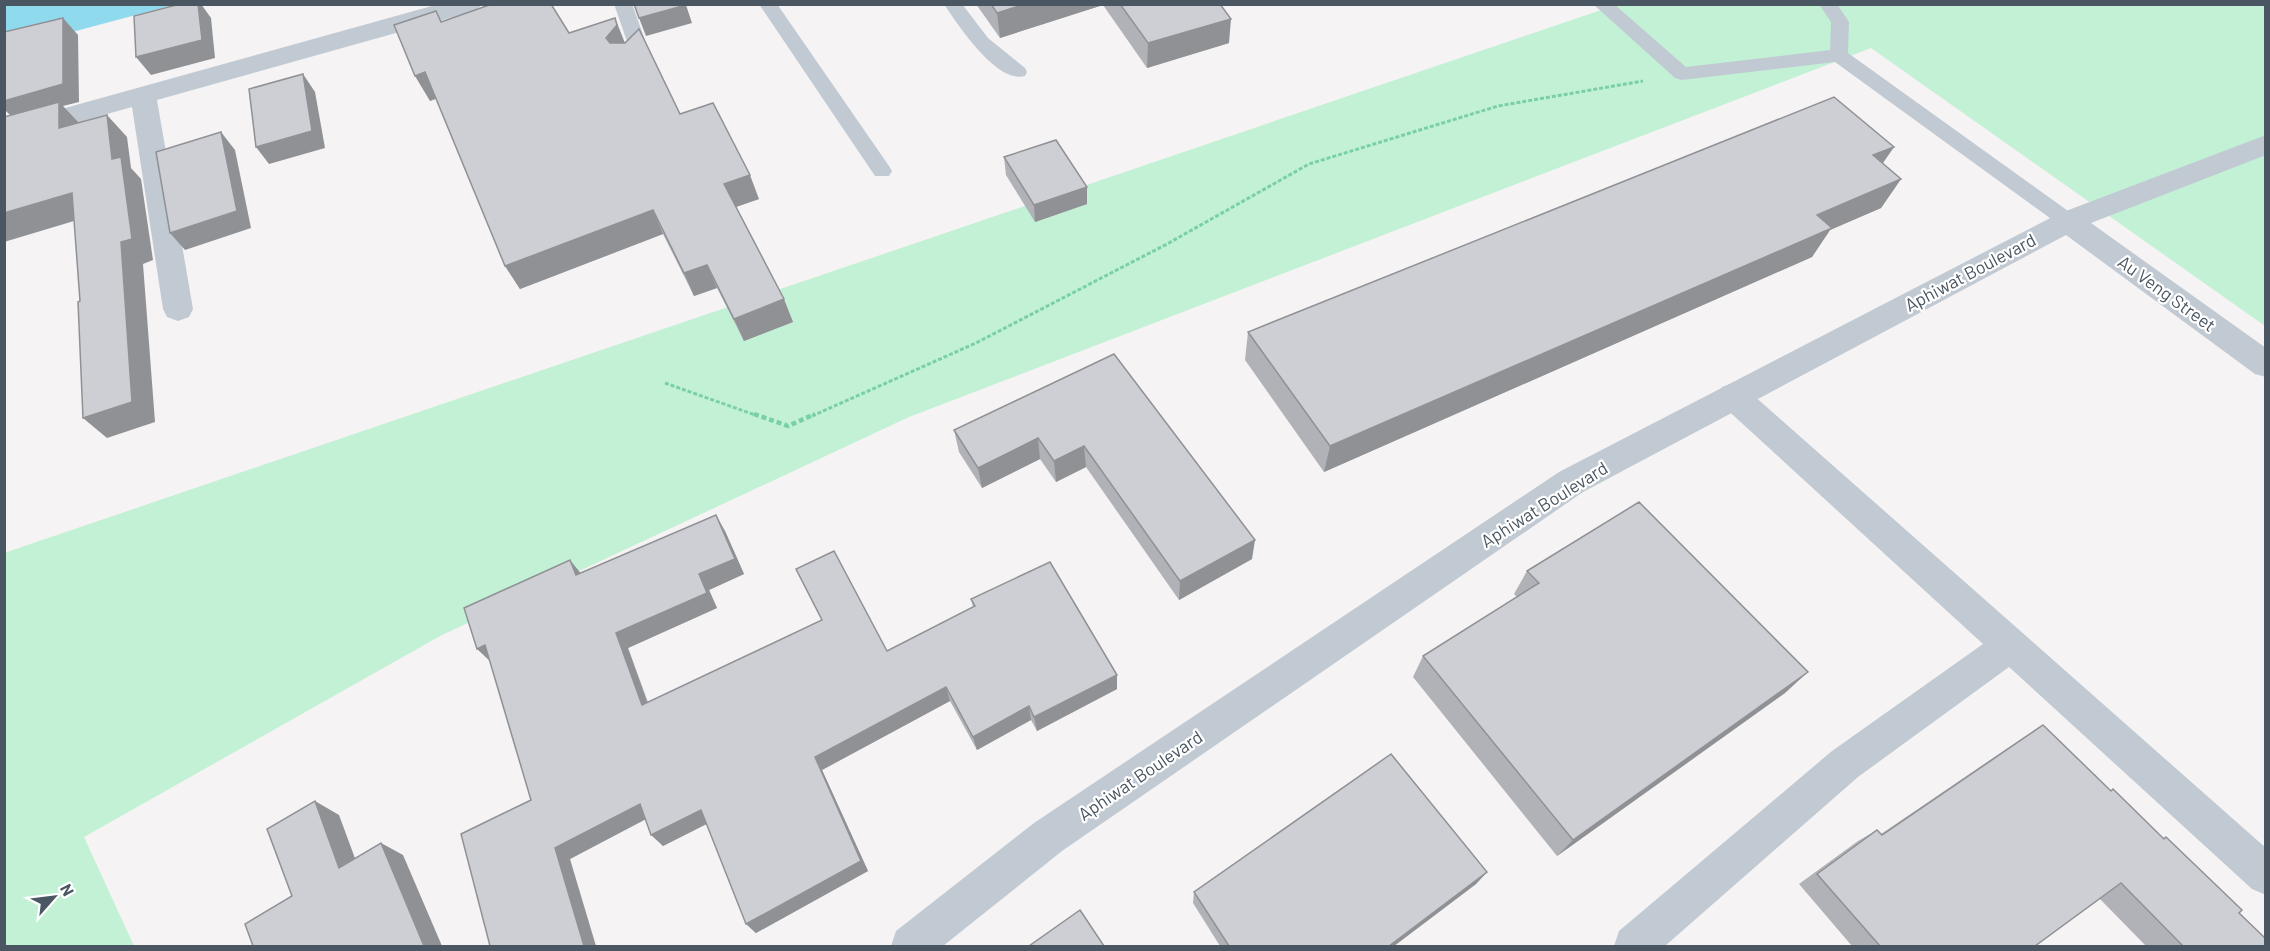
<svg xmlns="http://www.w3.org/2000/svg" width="2270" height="951" viewBox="0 0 2270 951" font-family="Barlow,sans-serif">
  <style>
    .green { fill: #c3f1d5 }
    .water { fill: #90daee }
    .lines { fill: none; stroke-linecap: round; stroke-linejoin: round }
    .path-far1 { stroke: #7ad0a6; stroke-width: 3; stroke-dasharray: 4 2; stroke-linecap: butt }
    .path { stroke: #7ad0a6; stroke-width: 4.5; stroke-dasharray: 5 3; stroke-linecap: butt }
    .service { fill: #c1cad2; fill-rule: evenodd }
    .minor { fill: #c1cad2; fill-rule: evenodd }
    .tertiary { fill: #c1cad2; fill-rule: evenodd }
    .wall { fill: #b0b2b7 }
    .shaded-wall { fill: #909195 }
    .building { fill: #cdcfd5; stroke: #909195; stroke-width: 1.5 }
    .labels { text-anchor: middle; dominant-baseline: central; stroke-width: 4.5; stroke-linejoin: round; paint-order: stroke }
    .street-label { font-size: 18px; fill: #4a5661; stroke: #fff }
  </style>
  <rect width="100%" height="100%" fill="#f5f3f3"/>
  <polygon class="green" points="1616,5 2265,5 2265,326 1871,48 909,417 440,636 84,837 134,946 5,946 4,553"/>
  <polygon class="water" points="5,5 173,5 5,50"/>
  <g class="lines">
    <g class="path-far1">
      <polyline points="665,383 758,416"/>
      <polyline points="812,416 976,343 1167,244 1309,164 1498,106 1643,81"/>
    </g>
    <polyline class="path" points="754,414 788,426 815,414"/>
    <g class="service">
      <path d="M614 4H632L649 51C643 61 635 68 623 64L621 60 630 50Z"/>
      <polygon points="759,4 777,4 889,166 892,171 889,176 875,176"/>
      <path d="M944 4H962L988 38 1025 68 1027 72 1025 76C997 84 958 25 944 4Z"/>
      <polygon points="1593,4 1614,4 1686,67 1830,50 1831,22 1819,4 1837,4 1849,22 1848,53 2075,216 2078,221 2075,226 2068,229 2061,226 1835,62 1682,80 1675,78"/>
    </g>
    <g class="minor">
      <polygon points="439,4 481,4 478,10 157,100 193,309 189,317 178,321 167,317 163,309 132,107 4,143 4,125"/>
      <polygon points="1733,383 1744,387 2266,848 2266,895 2252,889 2009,667 1858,777 1665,946 1614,946 1619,931 1832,751 1983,644 1722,405 1717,396 1722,387"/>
    </g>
    <polygon class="tertiary" points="2266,135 2266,155 2091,223 2266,348 2266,377 2255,374 2066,235 1583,492 1062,851 943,946 891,946 896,931 1034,823 1559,472 2058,214"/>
  </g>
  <g class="wall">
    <polygon points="976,4 1220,4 1229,43 1147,68 1103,5 1000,38"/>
    <polygon points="436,11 442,22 569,33 625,43 680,114 759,199 736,207 793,322 744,341 717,288 694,296 663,234 520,289 505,266 436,99 430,101"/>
    <polygon points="1894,147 1882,163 1901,179 1881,208 1830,230 1812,257 1324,472 1245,360 1248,332"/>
    <polygon points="1004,157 1087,204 1035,222 1006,175"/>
    <polygon points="1114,354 1252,559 1179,600 1086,467 1056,482 1040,459 982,488 959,452 954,430"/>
    <polygon points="725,531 744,574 709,590 717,608 628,648 648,702 887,651 973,607 971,599 1117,689 1037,731 1031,720 977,750 950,701 822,770 868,871 756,933 746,924 707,824 663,846 645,819 570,859 531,800 581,573"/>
    <polygon points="1527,571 1785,693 1557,856 1413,677 1423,656 1517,597 1514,594"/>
    <polygon points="2043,725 2110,791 2163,838 2166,837 2239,913 2265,946 2146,946 2100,899 2035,946 1852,946 1799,884 1858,841 1877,830 1881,834 2021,739"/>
    <polygon points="1487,872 1476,884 1394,946 1220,946 1193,903 1194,892"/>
  </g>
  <g class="shaded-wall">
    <polygon points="198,4 201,4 211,18 215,58 151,75 136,57"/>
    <polygon points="1025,4 1103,5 1000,38 997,13"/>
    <polygon points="686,5 692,23 646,36 639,18"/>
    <polygon points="63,18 78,35 79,102 63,106 80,124 80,151 15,120 4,109 4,101"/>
    <polygon points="615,18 625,43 617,63 606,38"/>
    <polygon points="1231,19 1229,43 1147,68 1148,43"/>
    <polygon points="425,72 439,97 430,101 415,76"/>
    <polygon points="303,74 315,92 325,148 269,164 256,147"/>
    <polygon points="107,115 127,137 131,168 141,179 153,260 143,264 155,422 107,438 83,418 112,159"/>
    <polygon points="221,132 235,150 251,228 185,250 170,233"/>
    <polygon points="1894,147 1874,176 1873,155"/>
    <polygon points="750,175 759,199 733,208 724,184"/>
    <polygon points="1901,179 1881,208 1830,230 1812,257 1324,472 1330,446 1817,215"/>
    <polygon points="1087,187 1087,204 1035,222 1034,205"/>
    <polygon points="72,193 94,215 4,242 4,213"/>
    <polygon points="653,210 663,234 520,289 505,266"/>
    <polygon points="707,265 717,288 694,296 684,273"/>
    <polygon points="784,299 793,322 744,341 734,319"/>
    <polygon points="1038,438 1040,459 982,488 978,468"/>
    <polygon points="1084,446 1086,467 1056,482 1054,461"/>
    <polygon points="716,515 725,531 744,574 709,590 717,608 628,648 653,719 642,705 616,633 699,574"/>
    <polygon points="1255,540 1252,559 1179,600 1180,581"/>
    <polygon points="570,560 583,576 576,575"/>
    <polygon points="485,645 492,663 477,649"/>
    <polygon points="1808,672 1785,693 1557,856 1573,840"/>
    <polygon points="1117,675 1117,689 1037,731 1034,717"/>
    <polygon points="946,687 950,701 822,770 868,871 756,933 746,924 815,757"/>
    <polygon points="1029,706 1031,720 977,750 973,737"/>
    <polygon points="315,801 339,815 363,880 339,868"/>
    <polygon points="640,804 652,816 570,859 596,946 584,946 555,848"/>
    <polygon points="701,810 712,821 663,846 651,835"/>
    <polygon points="381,843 403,855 442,946 424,946"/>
    <polygon points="1487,872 1476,884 1394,946 1389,946"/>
  </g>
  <g class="building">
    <polygon points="180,4 198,4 202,40 136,57 134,16"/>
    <polygon points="492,4 551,4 569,33 615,18 617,25 606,38 610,43 625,43 639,29 680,114 713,103 750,175 724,184 784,299 734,319 707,265 684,273 653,210 505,266 425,72 415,76 394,25 436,11 441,22"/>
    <polygon points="634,4 686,4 686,5 639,18"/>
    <polygon points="991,4 1025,4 997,13"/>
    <polygon points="1120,4 1220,4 1231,19 1148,43"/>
    <polygon points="63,18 63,84 4,101 4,32"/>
    <polygon points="303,74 312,131 256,147 249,89"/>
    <polygon points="1834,97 1894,147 1873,155 1901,179 1817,215 1832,228 1330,446 1248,332"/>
    <polygon points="59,102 59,128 107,115 112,159 121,157 132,239 121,242 132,402 83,418 78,302 80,301 72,193 4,213 4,117"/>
    <polygon points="221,132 237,211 170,233 156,152"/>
    <polygon points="1056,140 1087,187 1034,205 1004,157"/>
    <polygon points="1114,354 1255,540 1180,581 1084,446 1054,461 1038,438 978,468 954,430"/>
    <polygon points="1639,502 1808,672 1573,840 1423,656 1539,583 1527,571"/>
    <polygon points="716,515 735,559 699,574 707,593 616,633 642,705 822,620 796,569 834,551 887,651 975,606 971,599 1050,562 1117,675 1034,717 1029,706 973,737 946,687 815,757 861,861 746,924 701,810 651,835 640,804 555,848 584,946 490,946 461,834 531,800 485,645 477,649 464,608 570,560 576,575"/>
    <polygon points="2043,725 2111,791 2113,789 2164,839 2166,837 2242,910 2239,913 2265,938 2265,946 2183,946 2121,883 2035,946 1880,946 1817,874 1877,830 1882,835"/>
    <polygon points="1391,754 1487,872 1389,946 1229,946 1194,892"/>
    <polygon points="315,801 339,868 381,843 424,946 253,946 245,924 292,896 267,829"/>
    <polygon points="1080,910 1104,946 1029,946"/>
  </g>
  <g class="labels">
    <g class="street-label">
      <text transform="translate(1970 272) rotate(-28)">Aphiwat Boulevard</text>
      <text transform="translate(2167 293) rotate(36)">Au Veng Street</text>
      <text transform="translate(1544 504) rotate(-32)">Aphiwat Boulevard</text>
      <text transform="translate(1140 775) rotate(-34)">Aphiwat Boulevard</text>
    </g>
  </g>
  <rect width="2270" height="951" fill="none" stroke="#4a5661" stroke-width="12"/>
  <g transform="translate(54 897) rotate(62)" stroke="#ffffff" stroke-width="4.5" paint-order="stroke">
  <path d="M0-4.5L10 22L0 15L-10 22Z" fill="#4a5661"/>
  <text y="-9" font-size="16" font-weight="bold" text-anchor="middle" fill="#4a5661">N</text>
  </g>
</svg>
